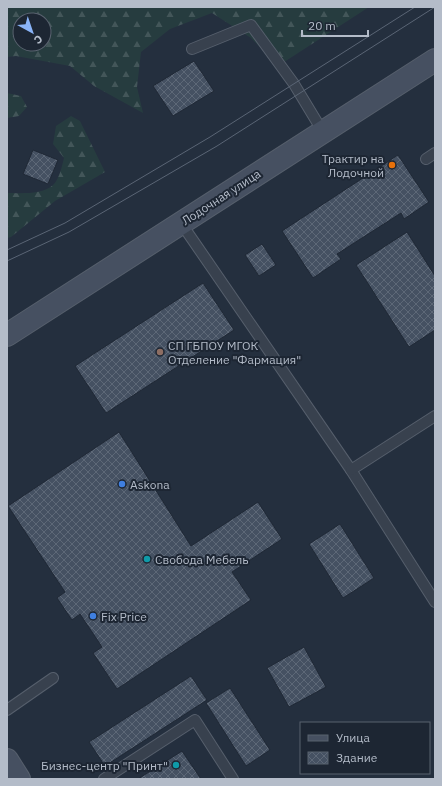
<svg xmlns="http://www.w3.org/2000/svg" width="442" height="786" viewBox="0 0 442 786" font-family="'IBM Plex Sans',sans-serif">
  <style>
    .forest { fill: url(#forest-firs); fill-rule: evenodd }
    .building { fill: url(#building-cross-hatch); stroke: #1f2835 }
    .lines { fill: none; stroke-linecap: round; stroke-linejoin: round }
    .lane-casing { stroke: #565f6c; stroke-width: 12 }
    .secondary-casing { stroke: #565f6c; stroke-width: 24 }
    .lane { stroke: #38414e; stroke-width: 10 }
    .secondary { stroke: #465061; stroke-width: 22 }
    .tram { stroke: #5a6575; stroke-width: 1 }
    .food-dot { fill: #e8710a; stroke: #1d2633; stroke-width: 1.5 }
    .education-dot { fill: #8d6e63; stroke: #1d2633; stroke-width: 1.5 }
    .shop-dot { fill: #3f7fe0; stroke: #1d2633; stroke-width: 1.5 }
    .culture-dot { fill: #0f9aa8; stroke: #1d2633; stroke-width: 1.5 }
    .labels { text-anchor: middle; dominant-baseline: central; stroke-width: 4; stroke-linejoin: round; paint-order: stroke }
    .poi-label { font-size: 12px; fill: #b4bcc9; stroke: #1d2633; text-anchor: start }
    .street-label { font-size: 12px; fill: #b4bcc9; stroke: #1d2633 }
  </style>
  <defs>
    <pattern id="forest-firs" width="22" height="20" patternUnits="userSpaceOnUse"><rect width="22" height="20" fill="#263c3f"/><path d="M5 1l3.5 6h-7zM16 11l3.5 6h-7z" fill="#435659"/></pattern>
    <pattern id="building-cross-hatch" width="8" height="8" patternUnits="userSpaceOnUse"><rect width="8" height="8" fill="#455162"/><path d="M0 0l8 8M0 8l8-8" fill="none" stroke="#5d6877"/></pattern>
  </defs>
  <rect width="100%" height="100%" fill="#242f3e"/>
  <g class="forest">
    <path d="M7 7H369L278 66 251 38 212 13 170 29 141 52 137 87 143 113 94 86 70 66 16 56 7 57ZM20 20H44V44H20Z"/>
    <polygon points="7,93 21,96 27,107 19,116 7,118"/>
    <path d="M71 116 80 121 105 172 55 201 11 237 7 238V193C21 193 42 195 53 185 59 180 62 166 64 158L53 144 56 126Z"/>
  </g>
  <g class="building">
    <polygon points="194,61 214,91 173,116 153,86"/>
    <polygon points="33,150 58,160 48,184 23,174"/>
    <polygon points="398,155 429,202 404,219 401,213 337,254 341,259 313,278 282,231"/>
    <polygon points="407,232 435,276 435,330 409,347 356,265"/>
    <polygon points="262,244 276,265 259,276 245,255"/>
    <polygon points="203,283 234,330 106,413 75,366"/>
    <polygon points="119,432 191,546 258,502 282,539 232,572 251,600 117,689 93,653 102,647 80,614 72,620 57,598 65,592 8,506"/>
    <polygon points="340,524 374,578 343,598 309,544"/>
    <polygon points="304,647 326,687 289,707 267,668"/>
    <polygon points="191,676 207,700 105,766 89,742"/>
    <polygon points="230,688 270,750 246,766 206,703"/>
    <polygon points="182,751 201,779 138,779"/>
  </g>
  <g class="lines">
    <g class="lane-casing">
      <g id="lane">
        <polyline points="192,49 251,25 294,84 323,132"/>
        <polyline points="426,159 435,153"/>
        <polyline points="181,223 351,470 435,602"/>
        <polyline points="351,470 435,416"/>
        <polyline points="7,710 53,678"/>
        <polyline points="104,779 195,720 233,779"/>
      </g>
    </g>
    <g class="secondary-casing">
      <g id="secondary">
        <polyline points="7,335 435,60"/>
        <polyline points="7,760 19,779"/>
      </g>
    </g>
    <use href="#lane" class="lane"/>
    <use href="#secondary" class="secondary"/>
    <g class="tram">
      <polyline points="7,250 65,223 210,137 415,7"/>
      <polyline points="7,261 69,232 217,146 435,7"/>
    </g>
  </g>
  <circle class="food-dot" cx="392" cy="165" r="4"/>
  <circle class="education-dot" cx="160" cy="352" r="4"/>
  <g class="shop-dot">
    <circle cx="122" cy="484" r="4"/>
    <circle cx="93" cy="616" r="4"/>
  </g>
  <g class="culture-dot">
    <circle cx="147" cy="559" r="4"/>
    <circle cx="176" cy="765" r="4"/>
  </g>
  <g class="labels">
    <g class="poi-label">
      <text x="384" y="158" text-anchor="end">Трактир на<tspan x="384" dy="14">Лодочной</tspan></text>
      <text x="168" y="345">СП ГБПОУ МГОК<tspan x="168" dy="14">Отделение "Фармация"</tspan></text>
      <text x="130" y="484">Askona</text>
      <text x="155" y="559">Свобода Мебель</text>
      <text x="101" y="616">Fix Price</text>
      <text x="168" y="765" text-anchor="end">Бизнес-центр "Принт"</text>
    </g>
    <g class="street-label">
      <text transform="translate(221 197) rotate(-33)">Лодочная улица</text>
    </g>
  </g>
  <rect width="442" height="786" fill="none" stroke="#b4bcc9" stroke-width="16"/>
  <rect x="300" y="722" width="130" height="52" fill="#1d2633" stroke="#59626f"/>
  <rect x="308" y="735" width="20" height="6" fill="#465061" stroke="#59626f"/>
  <text x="336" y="742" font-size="12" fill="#b4bcc9">Улица</text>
  <rect x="308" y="752" width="20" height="12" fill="url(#building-cross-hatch)" stroke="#59626f"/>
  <text x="336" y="762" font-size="12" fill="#b4bcc9">Здание</text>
  <g transform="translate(32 32) rotate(140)"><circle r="19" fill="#1d2633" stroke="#59626f"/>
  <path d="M0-3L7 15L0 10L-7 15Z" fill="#8ab4f8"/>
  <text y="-6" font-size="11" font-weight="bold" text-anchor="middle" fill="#b4bcc9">С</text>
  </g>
  <path d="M302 30v6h66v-6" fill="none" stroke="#b4bcc9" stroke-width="2"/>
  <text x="308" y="30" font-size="12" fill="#b4bcc9" stroke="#1d2633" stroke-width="3" paint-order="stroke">20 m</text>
</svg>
